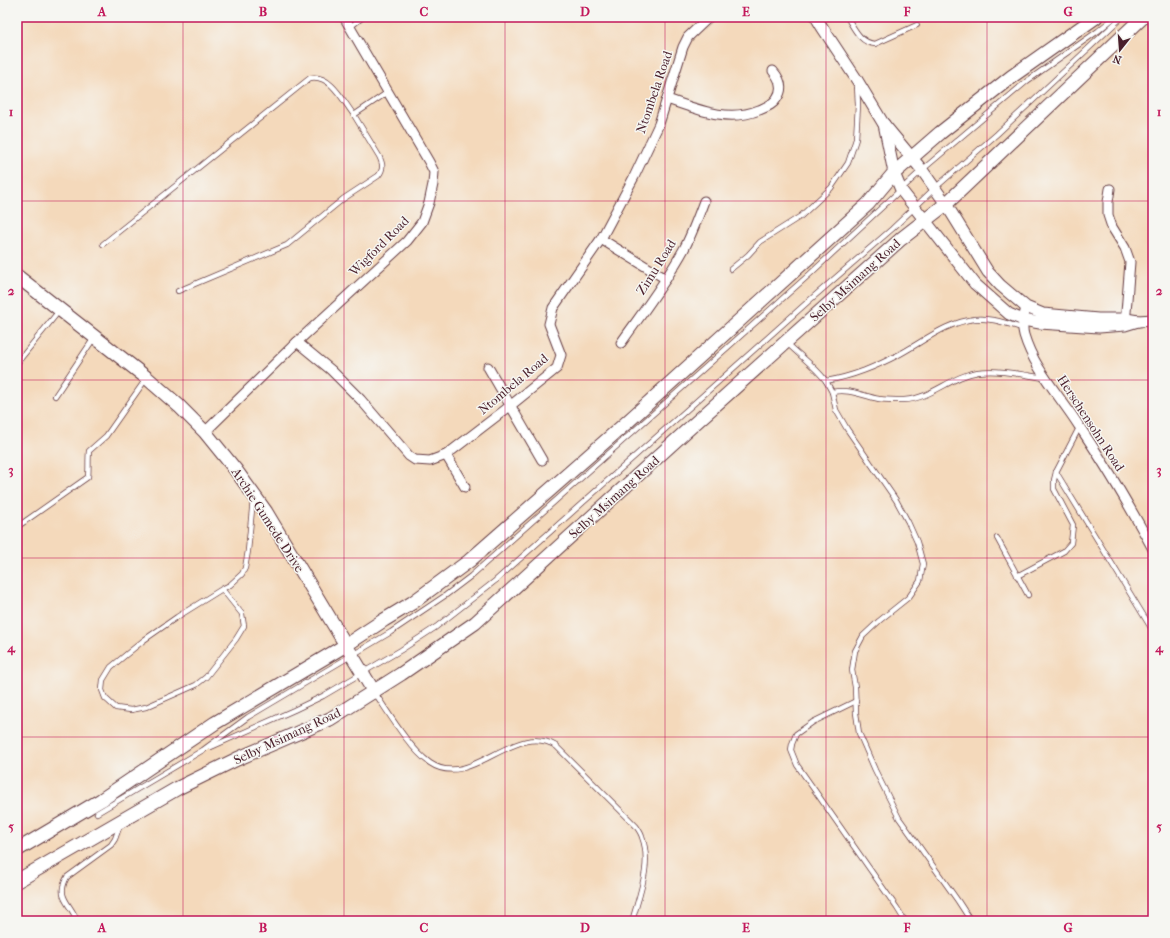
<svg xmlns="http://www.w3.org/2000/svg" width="1170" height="938" viewBox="0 0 1170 938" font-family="'IM FELL French Canon',serif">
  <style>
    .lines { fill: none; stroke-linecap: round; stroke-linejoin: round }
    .service-casing { stroke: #643b41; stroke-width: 6 }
    .minor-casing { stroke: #643b41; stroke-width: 11 }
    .tertiary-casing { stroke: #643b41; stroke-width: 13 }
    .secondary-casing { stroke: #643b41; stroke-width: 15 }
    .service { stroke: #fff; stroke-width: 4.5 }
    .minor { stroke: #fff; stroke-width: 9 }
    .tertiary { stroke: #fff; stroke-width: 11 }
    .secondary { stroke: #fff; stroke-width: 13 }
    .grid { fill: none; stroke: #c2185b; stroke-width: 1; stroke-opacity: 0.55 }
    .labels { text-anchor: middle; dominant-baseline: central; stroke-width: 3; stroke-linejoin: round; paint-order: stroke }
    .street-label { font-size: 13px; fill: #4a1f2b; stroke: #f6f6f2 }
    .neatline { fill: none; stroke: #c2185b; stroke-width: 1.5 }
    .grid-label { font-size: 13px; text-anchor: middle; font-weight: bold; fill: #c2185b }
  </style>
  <rect width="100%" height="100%" fill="#f6f6f2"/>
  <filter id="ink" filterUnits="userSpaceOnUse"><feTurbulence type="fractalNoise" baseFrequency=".025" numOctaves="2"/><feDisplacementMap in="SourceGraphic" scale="8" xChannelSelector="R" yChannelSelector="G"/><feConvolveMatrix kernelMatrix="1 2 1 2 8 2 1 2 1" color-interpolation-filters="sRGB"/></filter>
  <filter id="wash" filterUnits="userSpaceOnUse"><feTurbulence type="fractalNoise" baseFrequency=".012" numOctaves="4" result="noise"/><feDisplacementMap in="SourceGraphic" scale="16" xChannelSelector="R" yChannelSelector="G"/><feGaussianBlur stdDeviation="0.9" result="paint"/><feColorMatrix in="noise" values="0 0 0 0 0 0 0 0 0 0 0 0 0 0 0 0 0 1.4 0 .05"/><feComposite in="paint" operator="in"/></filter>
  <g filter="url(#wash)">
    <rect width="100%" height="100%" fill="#f4d9bb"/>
  </g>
  <g filter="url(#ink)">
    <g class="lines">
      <g class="service-casing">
        <g id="service">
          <path d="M847 17C854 28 860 43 875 44L917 25"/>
          <polyline points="350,27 363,17"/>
          <path d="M103 244 310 78C331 74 343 101 354 115L388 92"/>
          <polyline points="731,269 748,255 760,242 801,216 831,188 848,163 856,139 858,105 857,85"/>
          <path d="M178 291 287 245 343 199 378 176C384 169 383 164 379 156L354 115"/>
          <path d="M787 343C800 356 815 366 826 381 854 376 875 367 900 354 924 341 947 322 975 319 990 317 1008 324 1022 328"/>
          <polyline points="17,363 59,311"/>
          <polyline points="826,381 832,392 836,410 847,429 896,500 908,522 917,542 923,564 920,581 909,597 879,621 863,636 855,651 852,670 855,687 856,713 859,733 875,770 899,818 958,901 971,921"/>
          <path d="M832 392C850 388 862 396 879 399 887 400 896 400 904 400 931 399 951 376 978 372 999 369 1024 375 1045 378"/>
          <polyline points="55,396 94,338"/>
          <polyline points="1056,472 1153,631"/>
          <path d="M17 527 88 477C89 468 88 460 89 451L106 436 146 379"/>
          <polyline points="997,538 1028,595"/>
          <polyline points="1017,576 1064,551 1071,543 1073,525 1054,489 1054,480 1056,472 1080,426"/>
          <polyline points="222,589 242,614 244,626 236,639 206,677 196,685 146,707 131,710 116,708 105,698 102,690 103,680 111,667 144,640 177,617 222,589 230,585 242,574 245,568 248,551 253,499"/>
          <path d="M375 693C390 715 409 748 430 763 471 791 514 720 556 746L636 826C638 829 641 833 642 837 652 863 640 893 633 918V921"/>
          <polyline points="856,701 813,722 796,734 792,744 791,750 797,765 897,908 905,921"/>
          <polyline points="211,747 294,710 323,696 401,650 436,627 495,581 811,299 892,229 935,188 997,134 1122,17"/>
          <polyline points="97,813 203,750 248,717 391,632 446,595 471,576 810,274 922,170 1027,81 1098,31 1115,17"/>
          <path d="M77 921C71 903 55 898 67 877L111 845 115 839 120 825"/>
        </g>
      </g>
      <g class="minor-casing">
        <g id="minor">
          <path d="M667 99C697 109 728 123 759 110 766 107 773 105 777 98 784 88 780 79 773 71"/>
          <polyline points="1110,189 1108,202 1108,215 1112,227 1125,248 1130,262 1125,325"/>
          <polyline points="601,239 666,279"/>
          <path d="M1026 307C1024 316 1021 325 1024 335 1034 369 1060 396 1079 426 1106 465 1130 507 1153 549"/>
          <polyline points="297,342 331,370 361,400 409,456 415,460 430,461 446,455 510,406 557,368 561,355 549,324 553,308 601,239 634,177 659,124 683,47 688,37 709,17"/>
          <path d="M621 343C643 312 666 282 684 249 692 234 698 217 704 201"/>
          <polyline points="488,367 542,460"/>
          <polyline points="205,432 297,342 407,241 422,222 429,203 433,184 434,172 429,162 344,17"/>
          <polyline points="446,455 465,487"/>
        </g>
      </g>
      <g class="tertiary-casing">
        <g id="tertiary">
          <polyline points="816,17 822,27 857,80 883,123 922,170 946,204 988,272 1000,285 1026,307 1043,314 1098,319 1126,319 1138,321"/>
          <polyline points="884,124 894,173 901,190 975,284 1009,314 1023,320 1040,323 1099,327 1125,325 1138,321 1153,320"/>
        </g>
      </g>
      <g class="secondary-casing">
        <g id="secondary">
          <polyline points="17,276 147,378 179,406 205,432 235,469 266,512 374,692"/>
          <polyline points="17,850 101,800 215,723 346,645 384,620 412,603 469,561 625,424 868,204 894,173 940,133 1011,77 1096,17"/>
          <polyline points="17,881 178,788 237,759 330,719 401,674 475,623 683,434 901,239 946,204 1143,17"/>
        </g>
      </g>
      <use href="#service" class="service"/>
      <use href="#minor" class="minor"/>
      <use href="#tertiary" class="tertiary"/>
      <use href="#secondary" class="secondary"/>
    </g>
  </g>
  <path class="grid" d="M183 17V921M344 17V921M505 17V921M665 17V921M826 17V921M987 17V921M17 201H1153M17 380H1153M17 558H1153M17 737H1153"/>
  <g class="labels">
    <g class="street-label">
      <text transform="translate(654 92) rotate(-71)">Ntombela Road</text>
      <text transform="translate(379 246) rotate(-45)">Wigford Road</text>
      <text transform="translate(656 267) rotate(-58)">Zimu Road</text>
      <text transform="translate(855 280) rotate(-42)">Selby Msimang Road</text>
      <text transform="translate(513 384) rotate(-40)">Ntombela Road</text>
      <text transform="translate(1091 423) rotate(57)">Herschensohn Road</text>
      <text transform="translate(614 497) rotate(-42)">Selby Msimang Road</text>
      <text transform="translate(268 520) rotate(57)">Archie Gumede Drive</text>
      <text transform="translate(287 736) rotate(-25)">Selby Msimang Road</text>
    </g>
  </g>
  <rect width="1170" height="938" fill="none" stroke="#f6f6f2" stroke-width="44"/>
  <g transform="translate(1120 50) rotate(197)" stroke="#f6f6f2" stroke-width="3" paint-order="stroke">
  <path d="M0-3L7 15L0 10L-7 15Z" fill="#4a1f2b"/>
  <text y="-6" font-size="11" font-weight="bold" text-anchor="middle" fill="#4a1f2b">N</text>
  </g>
  <rect x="22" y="22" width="1126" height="894" class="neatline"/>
  <g class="grid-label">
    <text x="102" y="16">A</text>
    <text x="263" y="16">B</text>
    <text x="424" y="16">C</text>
    <text x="585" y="16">D</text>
    <text x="746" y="16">E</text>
    <text x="907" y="16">F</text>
    <text x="1068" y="16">G</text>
    <text x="11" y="116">1</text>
    <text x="1159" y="116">1</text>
    <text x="11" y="295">2</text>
    <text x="1159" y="295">2</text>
    <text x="11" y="474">3</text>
    <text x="1159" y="474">3</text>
    <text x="11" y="652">4</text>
    <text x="1159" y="652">4</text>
    <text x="11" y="831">5</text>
    <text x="1159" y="831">5</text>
    <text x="102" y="932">A</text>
    <text x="263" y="932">B</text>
    <text x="424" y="932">C</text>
    <text x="585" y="932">D</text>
    <text x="746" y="932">E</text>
    <text x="907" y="932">F</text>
    <text x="1068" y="932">G</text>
  </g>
</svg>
